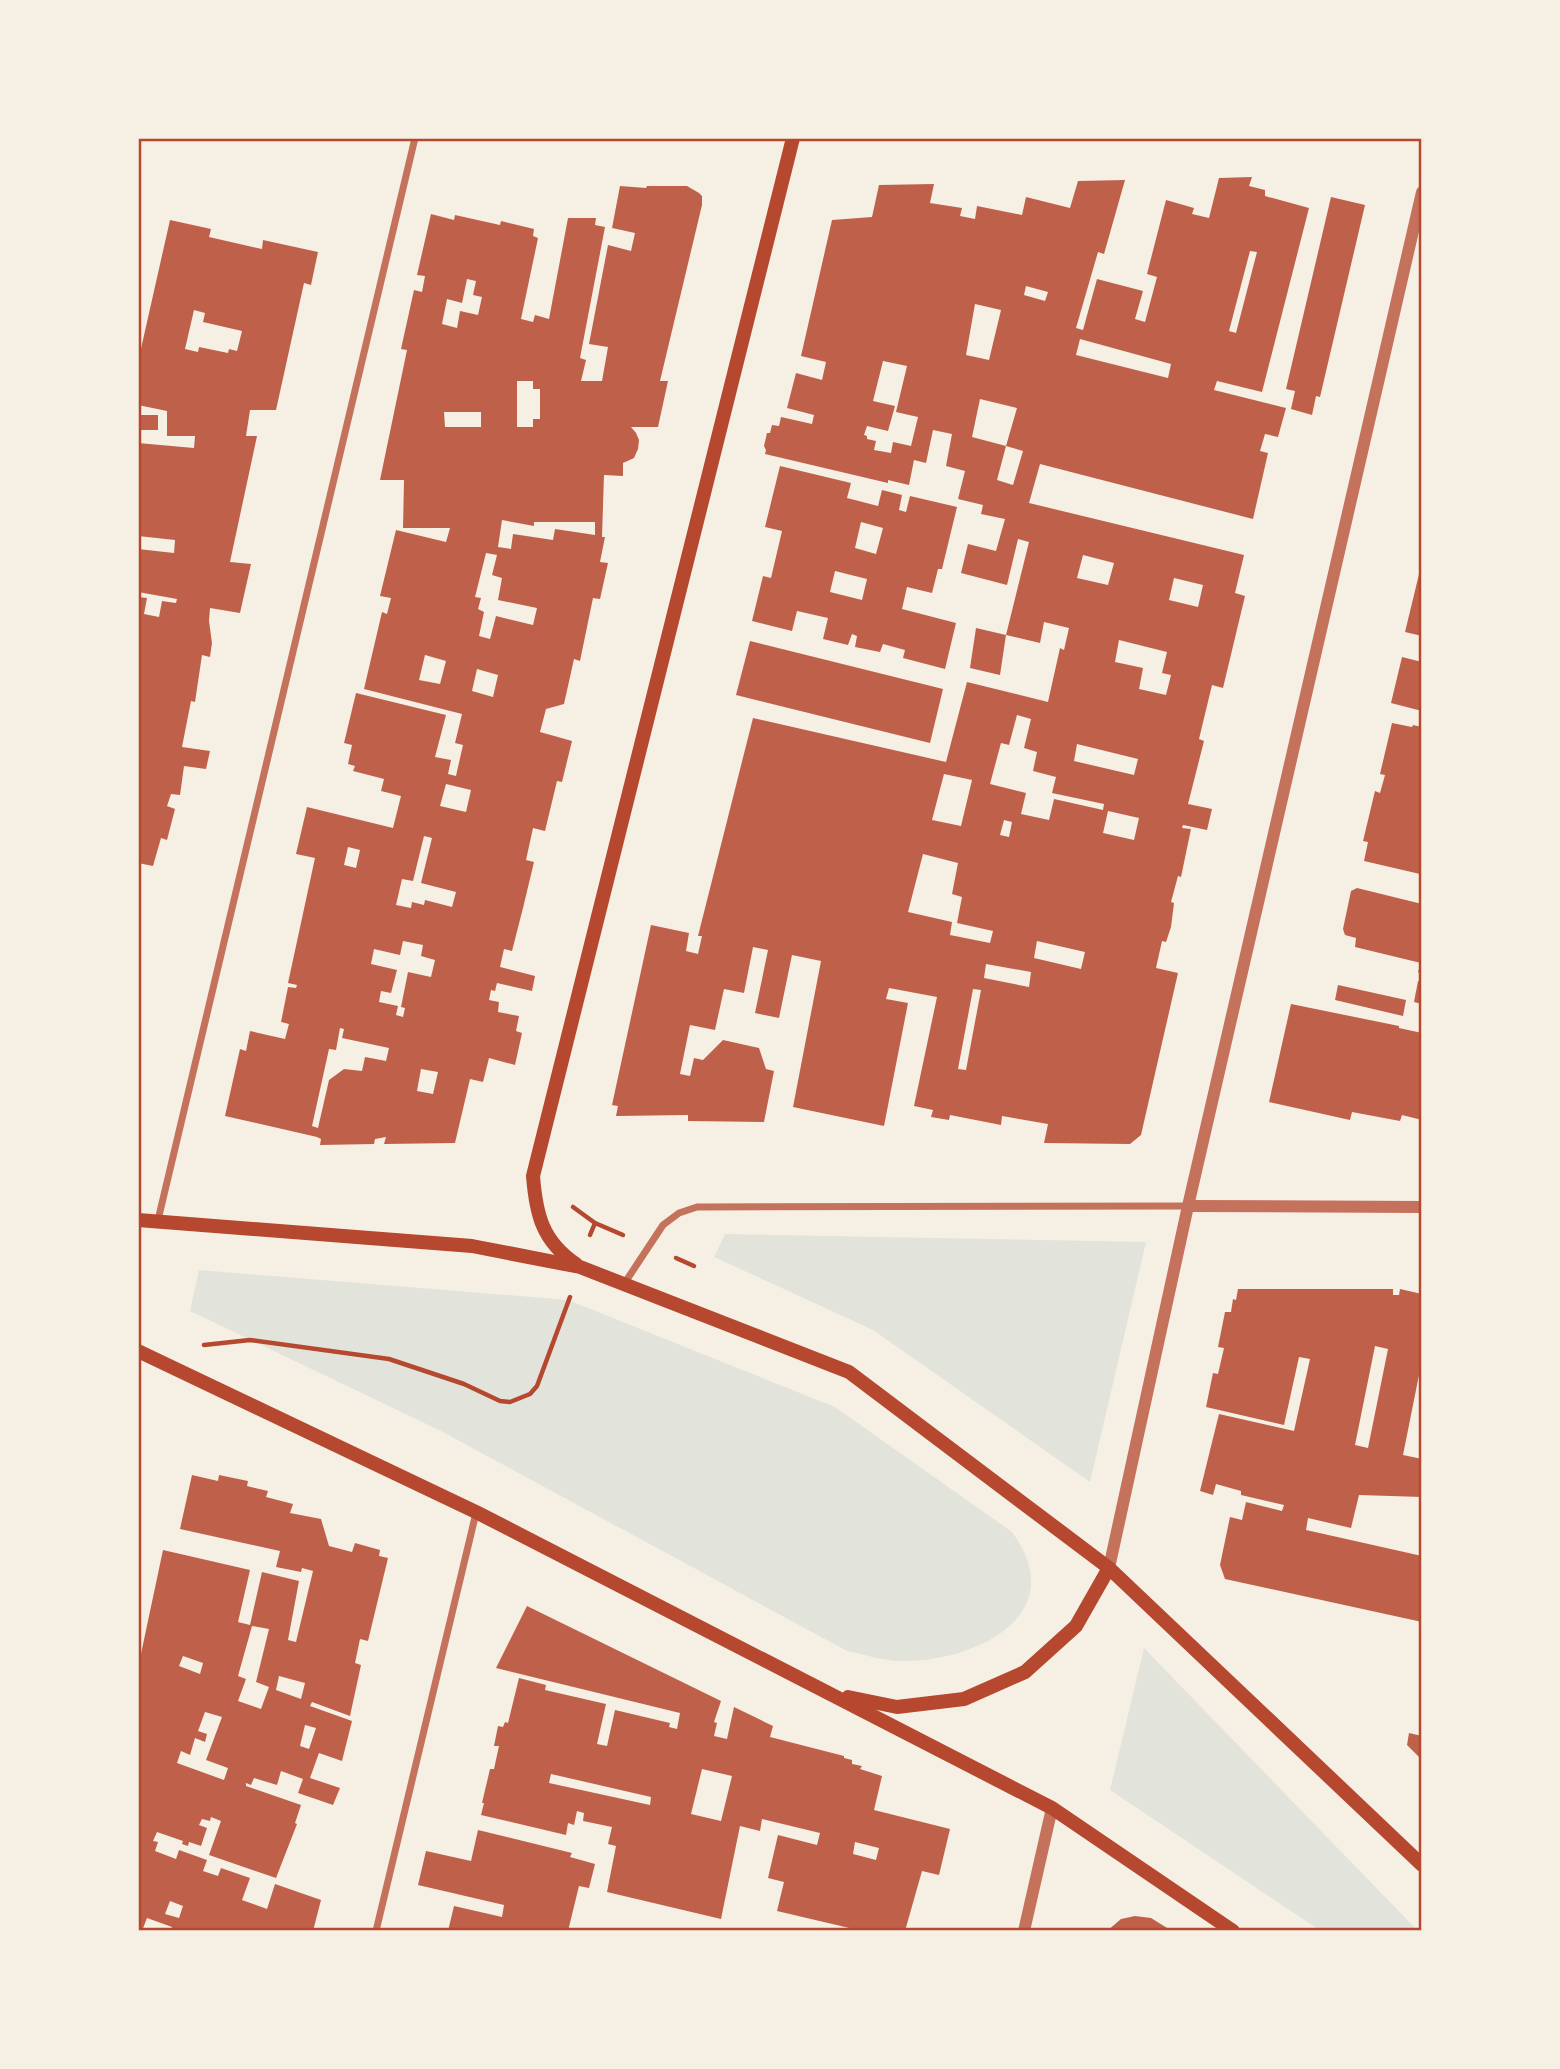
<svg xmlns="http://www.w3.org/2000/svg" width="1560" height="2069" viewBox="0 0 1560 2069" font-family="Helvetica,sans-serif">
  <style>
    .green { fill: #e2e4dc }
    .building { fill: #bf614a; fill-rule: evenodd }
    .lines { fill: none; stroke-linecap: round; stroke-linejoin: round }
    .path { stroke: #b5482f; stroke-width: 4.5 }
    .minor { stroke: #c5725c; stroke-width: 7 }
    .tertiary { stroke: #c5725c; stroke-width: 12 }
    .secondary { stroke: #b5482f; stroke-width: 14 }
    .neatline { fill: none; stroke: #b5482f; stroke-width: 2.5 }
  </style>
  <rect width="100%" height="100%" fill="#f6efe4"/>
  <g class="green">
    <polygon points="725,1234 1146,1242 1090,1482 873,1330 714,1257"/>
    <path d="M199 1270 568 1300 835 1407 1012 1532C1074 1616 972 1663 900 1661 883 1661 864 1654 847 1651L441 1431 190 1311Z"/>
    <polygon points="1144,1648 1418,1931 1321,1931 1110,1790"/>
  </g>
  <g class="building">
    <path d="M1252 177 1249 186 1265 190V196L1309 208 1262 392 1217 381 1214 390 1286 408 1278 437 1265 434 1260 451 1268 453 1253 519 1040 464 1029 503 1244 555 1235 593 1245 596 1223 688 1212 685 1199 739 1204 741 1188 804 1212 809 1207 830 1183 825 1182 828 1191 829 1181 877 1178 876 1171 902 1174 903 1171 927 1166 942 1162 941 1156 968 1178 973 1141 1135 1130 1144 1044 1143 1048 1124 1002 1116 1001 1125 950 1115 949 1120 931 1117 933 1110 914 1106 937 997 889 988 886 999 908 1003 884 1126 793 1107 821 961 792 955 779 1018 755 1013 768 950 753 947 744 993 724 989 715 1030 690 1025 680 1074 690 1076 694 1058 703 1060 723 1040 759 1048 766 1069 774 1071 764 1122 688 1121V1115L616 1116 618 1106 612 1105 651 925 689 933 686 951 698 954 702 936H698L753 718 946 762 967 682 1048 702 1060 648 1064 650 1069 628 1044 622 1040 643 1006 635 1029 542 1018 539 1007 585 961 573 968 544 996 551 1005 519 981 514 983 505 958 499 965 471 946 466 952 434 933 430 926 463 914 460 909 485 888 480V483L765 454 766 450 764 446 767 433H770L772 425 779 426 781 417 812 424 814 415 787 408 796 373 822 380 826 362 801 356 832 220 872 217 879 185 934 184 930 203 962 208 960 216 975 219 977 206 1022 215 1026 197 1070 208 1078 181 1125 180 1104 254 1098 252 1076 328 1083 330 1097 279 1143 291 1135 319 1145 322 1157 277 1147 274 1166 200 1194 208 1192 214 1209 218 1219 178ZM1250 251 1257 252 1236 333 1229 331ZM1026 286 1048 292 1045 301 1024 295ZM975 304 1001 310 989 360 966 355ZM1080 339 1171 364 1168 378 1076 355ZM883 361 907 366 896 412 918 417 911 446 893 442 891 453 874 450 876 441 867 439V436L864 435 867 426 888 431 895 406 873 401ZM980 399 1017 408 1006 446 1023 451 1013 485 997 480 1006 446 972 437ZM1083 555 1114 563 1108 585 1077 578ZM1174 578 1203 585 1198 607 1169 600ZM1119 640 1167 652 1162 673 1171 675 1166 695 1139 689 1143 668 1115 662ZM1017 715 1031 719 1024 748 1037 752 1033 771 1056 777 1052 793 1104 804 1103 810 1054 799 1049 820 1021 814 1026 793 990 784 1001 743 1009 745ZM1077 744 1138 759 1134 775 1074 761ZM944 774 972 780 961 826 932 820ZM1108 811 1139 818 1134 840 1103 833ZM1004 820 1012 822 1009 837 1000 835ZM923 854 958 863 952 894 962 897 957 923 993 931 990 943 950 935 952 922 908 912ZM1037 941 1085 952 1081 969 1034 958ZM986 964 1031 972 1029 987 984 978ZM973 989 981 990 966 1070 958 1069Z"/>
    <path d="M620 186 646 188 647 186H687L699 193 702 196V205L660 381H668L658 427H631L636 433 639 440 638 449 634 458 623 463V476L604 475 602 537H605L600 562 608 563 600 599 593 598 580 661 574 659 564 704 546 709 540 732 572 741 562 782 557 781 545 831 533 828 526 860 534 862 523 908 512 951 504 949 500 967 535 976 532 991 497 983 495 991 491 990 489 1000 499 1002 498 1012 519 1016 516 1031 522 1033 515 1065 489 1058 483 1082 470 1079 455 1143 384 1144 386 1137 375 1139 374 1144 320 1145 321 1139 317 1137 225 1116 240 1049 246 1051 250 1031 285 1039 289 1024 281 1022 288 987 296 988 297 985 288 983 315 858 296 854 307 807 393 828 401 796 381 791 384 779 353 771 355 766 348 764 352 745 344 743 356 693 446 715 435 757 451 760 448 774 456 776 463 745 455 743 462 714 364 689 382 612 387 614 391 598 380 596 396 530 446 542 450 528H403L404 480H380L407 350 401 349 414 290 422 292 425 276 417 275 431 214 454 220 455 215 500 225 501 221 534 229 533 236 538 238 521 319 533 322 535 315 549 319 568 218H596L595 225 605 227 580 358 586 360 581 381H602L608 347 589 344 608 245 631 251 635 233 612 228ZM467 279 476 281 473 295 482 297 478 315 460 311 457 328 442 324 447 299 462 303ZM517 381H533V389H540V419H533V427H517ZM444 412H481V427H445ZM502 520 534 526V522H595V535L555 529 553 540 513 534 511 549 498 547ZM486 553 497 555 492 575 502 578 498 600 537 608 533 625 496 616 490 639 479 636 484 612 478 609 481 598 475 597ZM425 655 446 661 440 684 419 680ZM477 669 498 675 493 697 472 691ZM446 784 471 790 466 812 440 806ZM424 836 432 838 421 883 456 892 452 907 425 900 424 905 412 902 411 908 396 905 402 879 413 881ZM348 847 360 850 356 868 344 865ZM403 941 423 945 421 956 435 960 431 977 408 972 401 1007 405 1008 403 1017 396 1015 398 1006 379 1002 381 991 391 993 397 970 371 964 374 949 400 955ZM340 1028 344 1029 342 1038 389 1048 386 1061 365 1057 362 1071 344 1069 329 1080 318 1128 312 1126 329 1049 336 1050ZM421 1069 438 1072 433 1094 417 1091Z"/>
    <polygon points="1331,197 1365,205 1320,397 1316,396 1312,415 1291,409 1295,391 1286,389"/>
    <path d="M170 220 211 229 209 237 262 249 263 240 318 252 311 285 304 283 276 410H250L246 436H257L230 562 251 564 240 613 210 608 209 621 212 643 210 657 202 655 195 702 191 701 182 747 210 751 206 769 184 766 180 795 171 794 167 806 175 809 167 840 161 838 153 866 138 863V597L147 598 144 614 159 617 162 601 176 603 177 599 138 592V549L174 553 175 540 138 536V443L194 448 195 436H167V411L138 405V362ZM194 310 205 313 203 322 242 331 237 351 229 349 228 353 199 347 198 352 185 349Z"/>
    <rect x="138" y="415" width="20" height="15"/>
    <path d="M780 466 851 483 847 498 878 506 882 490 902 495 899 510 906 512 910 496 957 507 942 569H938L932 593 907 587 902 609 956 623 945 669 903 658 905 650 883 644 880 652 855 647 857 636 852 634 848 645 823 639 828 618 797 611 792 631 752 621 763 576 771 578 782 531 765 527ZM861 522 883 528 876 554 855 548ZM835 571 867 579 862 600 830 592Z"/>
    <polygon points="1421,566 1422,567 1422,636 1405,632"/>
    <polygon points="976,628 1006,635 1000,675 970,668"/>
    <polygon points="750,641 943,689 930,743 736,695"/>
    <polygon points="1402,657 1422,662 1422,711 1391,703"/>
    <polygon points="1392,723 1412,727 1413,725 1422,727 1422,866 1420,874 1364,861 1368,842 1363,841 1375,791 1380,793 1385,775 1380,774"/>
    <polygon points="1357,888 1422,904 1422,975 1418,972 1421,963 1355,947 1356,938 1345,935 1343,929 1351,891"/>
    <polygon points="1418,981 1422,982 1422,1004 1414,1002"/>
    <polygon points="1338,985 1406,1000 1403,1016 1335,1000"/>
    <polygon points="1291,1004 1399,1026 1399,1028 1422,1033 1422,1120 1402,1115 1400,1121 1352,1112 1350,1120 1269,1102"/>
    <path d="M1238 1289H1393V1295H1399L1400 1289 1422 1294V1360L1403 1455 1422 1459V1497L1359 1495 1351 1528 1308 1518 1306 1530 1422 1556V1622L1225 1579 1220 1565 1230 1517 1242 1520 1246 1502 1282 1511 1284 1505 1241 1495V1491L1216 1484 1213 1495 1200 1491 1219 1414 1294 1431 1310 1359 1299 1357 1284 1425 1206 1407 1213 1373 1218 1374 1224 1348 1218 1347 1225 1312H1231L1233 1299 1236 1300ZM1375 1346 1388 1349 1368 1448 1355 1445Z"/>
    <path d="M192 1475 218 1481 219 1475 248 1481 247 1486 268 1491 266 1497 293 1504 290 1513 321 1519 329 1546 352 1552 355 1543 380 1550 379 1556 388 1558 368 1641 360 1639 355 1663 361 1665 350 1716 312 1702 310 1706 352 1721 342 1761 319 1753 310 1778 340 1788 333 1805 298 1793 303 1779 281 1771 277 1785 254 1778 251 1785 246 1783V1786L301 1805 295 1823 297 1824 276 1878 209 1855 221 1821 211 1817 210 1821 202 1819 199 1825 207 1828 201 1846 189 1842 188 1846 182 1844 183 1841 157 1832 153 1841 158 1842 155 1851 176 1859 179 1850 207 1860 203 1871 218 1876 221 1868 250 1878 242 1900 267 1909 275 1884 321 1900 313 1931H171L172 1927 147 1918 142 1931H138V1668L163 1550 250 1570 238 1622 250 1625 262 1572 299 1581 288 1640 296 1642 313 1571 302 1568 301 1572 276 1567 280 1551 180 1529ZM252 1626 269 1629 256 1682 269 1687 261 1709 238 1701 246 1679 238 1676ZM183 1656 203 1663 200 1674 179 1666ZM279 1676 305 1683 301 1699 276 1690ZM205 1712 222 1717 206 1760 228 1768 224 1780 177 1763 181 1751 190 1755 195 1738 205 1742 207 1734 198 1731ZM305 1725 316 1728 309 1749 300 1746ZM170 1901 183 1906 179 1918 165 1914Z"/>
    <path d="M527 1606 721 1701 714 1722 717 1723 714 1736 727 1739 734 1707 773 1726 770 1737 844 1756V1758L852 1760V1764L862 1766 860 1769 882 1776 874 1810 950 1829 939 1875 922 1871 905 1931H862L777 1911 784 1882 768 1878 778 1835 817 1845 820 1833 762 1819 760 1831 740 1826 721 1919 607 1892 616 1846 608 1844 612 1827 583 1821 584 1813 577 1811 574 1825 568 1823 566 1835 481 1815 484 1803H482L490 1769H494L499 1746H494L498 1726 503 1727 505 1722 508 1723 519 1678 546 1685 545 1690 606 1704 597 1744 607 1746 615 1710 670 1723 669 1727 677 1729 680 1713 496 1668ZM702 1769 732 1776 721 1821 691 1814ZM551 1774 651 1797 650 1805 549 1783ZM855 1842 879 1848 876 1860 853 1854Z"/>
    <polygon points="1409,1733 1422,1736 1422,1760 1407,1745"/>
    <polygon points="478,1830 572,1853 570,1857 595,1864 589,1888 579,1886 568,1931 448,1931 454,1906 502,1917 504,1905 418,1885 426,1851 471,1861"/>
    <polygon points="1135,1916 1151,1918 1172,1931 1107,1931 1121,1919"/>
  </g>
  <g class="lines">
    <g class="path">
      <polyline points="573,1207 595,1223 623,1235"/>
      <polyline points="590,1235 595,1223"/>
      <polyline points="676,1258 694,1266"/>
      <polyline points="204,1345 250,1340 389,1359 464,1384 500,1401 510,1402 530,1394 537,1386 570,1297"/>
    </g>
    <g class="minor">
      <polyline points="158,1220 415,138"/>
      <polyline points="624,1284 663,1225 679,1213 697,1207 1188,1206"/>
      <polyline points="376,1931 476,1513"/>
    </g>
    <g class="tertiary">
      <polyline points="1188,1206 1422,1207"/>
      <polyline points="1109,1568 1188,1206 1422,192"/>
      <polyline points="1024,1931 1052,1808"/>
    </g>
    <g class="secondary">
      <polyline points="138,1220 472,1246 580,1267 849,1372 1109,1568 1422,1865"/>
      <path d="M576 1264C542 1241 536 1214 533 1176L793 138"/>
      <polyline points="138,1351 476,1512 1052,1808 1233,1931"/>
      <polyline points="848,1697 897,1707 964,1699 1025,1672 1076,1626 1109,1568"/>
    </g>
  </g>
  <rect width="1560" height="2069" fill="none" stroke="#f6efe4" stroke-width="280"/>
  <rect x="140" y="140" width="1280" height="1789" class="neatline"/>
</svg>
